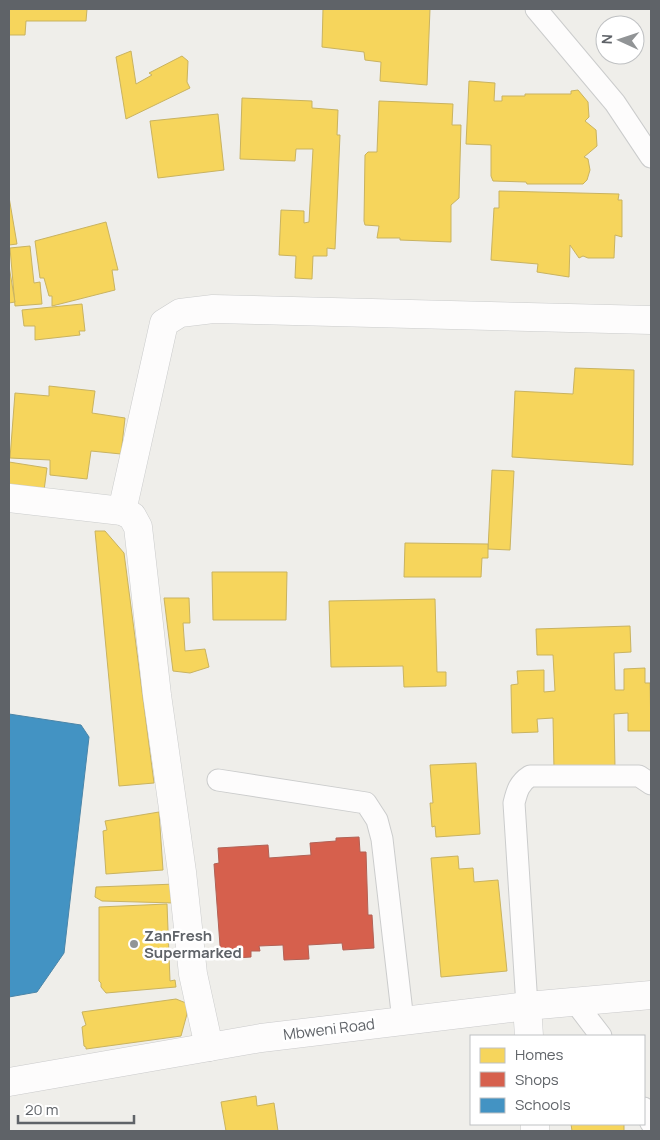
<svg xmlns="http://www.w3.org/2000/svg" width="660" height="1140" viewBox="0 0 660 1140" font-family="Manrope,sans-serif">
  <style>
    .homes { fill: #f6d55c; stroke: #c9b360 }
    .shops { fill: #d6604d; stroke: #b26155 }
    .schools { fill: #4393c3; stroke: #4b85a8 }
    .lines { fill: none; stroke-linecap: round; stroke-linejoin: round }
    .lane-casing { stroke: #cbcccc; stroke-width: 23 }
    .street-casing { stroke: #cbcccc; stroke-width: 29 }
    .secondary-casing { stroke: #cacacb; stroke-width: 29 }
    .lane { stroke: #fdfcfc; stroke-width: 21 }
    .street { stroke: #fdfcfc; stroke-width: 28 }
    .secondary { stroke: #fdfcfc; stroke-width: 28 }
    .poi-dot { fill: #919496; stroke: #fff; stroke-width: 2 }
    .labels { text-anchor: middle; dominant-baseline: central; stroke-width: 5; stroke-linejoin: round; paint-order: stroke }
    .poi-label { font-size: 15px; font-weight: bold; fill: #5f6368; stroke: #fff; text-anchor: start }
    .street-label { font-size: 15px; fill: #5f6368; stroke: #fff }
  </style>
  <rect width="100%" height="100%" fill="#efeeea"/>
  <g class="homes">
    <polygon points="9,9 87,9 86,21 26,21 25,35 9,35"/>
    <polygon points="323,9 430,9 427,85 380,81 381,62 365,60 364,52 322,47"/>
    <polygon points="131,51 136,84 152,75 149,73 182,56 188,61 187,82 190,88 126,119 116,57"/>
    <polygon points="469,81 495,83 494,101 502,101 502,96 525,96 525,94 571,94 571,91 578,90 588,102 589,117 585,121 596,130 597,146 584,157 588,159 590,170 587,180 583,184 527,184 526,182 493,181 491,176 491,145 466,144"/>
    <polygon points="242,98 312,101 312,108 338,110 337,135 340,135 335,249 327,248 327,256 313,256 312,279 295,278 296,256 279,255 281,210 304,211 304,223 309,222 313,149 296,149 295,161 240,159"/>
    <polygon points="379,101 453,104 452,125 461,125 459,198 451,205 451,242 400,240 400,238 377,238 379,226 365,225 364,221 365,155 368,152 377,152"/>
    <polygon points="218,114 224,170 158,178 150,121"/>
    <polygon points="499,191 619,194 618,200 622,200 622,237 615,235 614,258 588,258 583,256 579,258 570,245 569,277 537,272 538,264 491,260 494,208 499,208"/>
    <polygon points="9,197 17,244 9,245"/>
    <polygon points="106,222 118,270 112,270 115,290 52,306 52,296 49,296 44,278 40,278 35,241"/>
    <polygon points="30,246 34,283 40,282 42,304 15,306 10,248"/>
    <polygon points="9,266 15,302 9,303"/>
    <polygon points="82,304 85,331 79,331 80,335 35,340 35,326 24,326 22,310"/>
    <polygon points="575,368 634,370 633,465 512,457 515,391 573,394"/>
    <polygon points="49,386 95,391 92,413 125,418 121,454 91,451 87,479 50,475 50,460 10,458 15,393 49,396"/>
    <polygon points="9,462 47,468 43,498 9,492"/>
    <polygon points="492,470 514,471 510,550 488,549"/>
    <polygon points="95,531 105,531 124,553 154,783 119,786"/>
    <polygon points="405,543 488,544 488,558 482,558 481,577 404,577"/>
    <polygon points="212,572 287,572 286,620 213,620"/>
    <polygon points="164,598 189,598 190,623 183,623 185,651 205,649 209,667 190,673 173,671"/>
    <polygon points="435,599 437,672 446,672 446,686 404,687 403,666 331,667 329,601"/>
    <polygon points="630,626 631,652 614,653 615,690 624,690 624,669 645,668 645,683 650,683 651,731 628,731 628,713 614,714 615,767 554,769 553,718 537,719 538,732 512,733 511,685 518,684 517,671 544,670 544,692 555,691 553,655 537,655 536,629"/>
    <polygon points="476,763 480,834 436,837 435,826 432,827 430,803 433,803 430,765"/>
    <polygon points="159,812 163,870 106,874 103,831 107,830 105,821"/>
    <polygon points="458,856 459,869 473,868 474,882 498,880 507,971 441,977 431,858"/>
    <polygon points="176,884 175,903 102,901 95,897 96,887"/>
    <polygon points="167,904 170,981 175,980 176,987 106,993 101,987 101,983 99,981 99,907"/>
    <polygon points="176,999 186,1003 187,1014 181,1036 86,1049 86,1047 84,1046 82,1027 86,1025 82,1012"/>
    <polygon points="256,1096 257,1106 274,1103 278,1131 226,1131 221,1102"/>
    <polygon points="571,1124 624,1124 624,1131 572,1131"/>
  </g>
  <polygon class="shops" points="359,837 360,852 366,852 368,915 372,915 374,948 343,950 342,943 308,945 309,959 284,960 283,945 259,946 260,951 251,951 251,957 221,959 214,864 219,863 218,848 268,845 269,858 311,855 310,843 336,841 336,838"/>
  <polygon class="schools" points="9,714 81,725 89,737 64,953 37,992 9,997"/>
  <g class="lines">
    <g class="lane-casing">
      <g id="lane">
        <polyline points="536,9 615,103 651,157"/>
        <polyline points="218,780 366,803 377,820 382,839 403,1021"/>
        <polyline points="575,1002 601,1036"/>
        <path d="M527 1006 514 803C517 791 519 783 530 776H639L651 784"/>
        <polyline points="644,1108 651,1123"/>
      </g>
    </g>
    <g class="street-casing">
      <g id="street">
        <polyline points="9,498 122,511 132,516 138,527 157,695 182,872 193,974 209,1047"/>
        <polyline points="122,511 164,323 180,313 213,309 651,320"/>
        <polyline points="527,1006 529,1036"/>
        <polyline points="535,1124 535,1131"/>
      </g>
    </g>
    <g class="secondary-casing">
      <polyline id="secondary" points="9,1082 261,1038 527,1006 651,995"/>
    </g>
    <use href="#lane" class="lane"/>
    <use href="#street" class="street"/>
    <use href="#secondary" class="secondary"/>
  </g>
  <circle class="poi-dot" cx="134" cy="944" r="5"/>
  <g class="labels">
    <g class="poi-label">
      <text x="144" y="935">ZanFresh<tspan x="144" dy="17">Supermarked</tspan></text>
    </g>
    <g class="street-label">
      <text transform="translate(329 1029) rotate(-7)">Mbweni Road</text>
    </g>
  </g>
  <rect width="660" height="1140" fill="none" stroke="#5f6368" stroke-width="20"/>
  <rect x="470" y="1035" width="175" height="90" fill="#ffffff" stroke="#bfc1c3"/>
  <rect x="480" y="1048" width="25" height="15" fill="#f6d55c" stroke="#bfc1c3"/>
  <text x="515" y="1060" font-size="15" fill="#5f6368">Homes</text>
  <rect x="480" y="1072" width="25" height="15" fill="#d6604d" stroke="#bfc1c3"/>
  <text x="515" y="1085" font-size="15" fill="#5f6368">Shops</text>
  <rect x="480" y="1098" width="25" height="15" fill="#4393c3" stroke="#bfc1c3"/>
  <text x="515" y="1110" font-size="15" fill="#5f6368">Schools</text>
  <g transform="translate(620 40) rotate(273)"><circle r="24" fill="#ffffff" stroke="#bfc1c3"/>
  <path d="M0-4L9 19L0 12L-9 19Z" fill="#919496"/>
  <text y="-8" font-size="14" font-weight="bold" text-anchor="middle" fill="#5f6368">N</text>
  </g>
  <path d="M18 1115v8h116v-8" fill="none" stroke="#5f6368" stroke-width="2.5"/>
  <text x="25" y="1115" font-size="15" fill="#5f6368" stroke="#ffffff" stroke-width="4" paint-order="stroke">20 m</text>
</svg>
